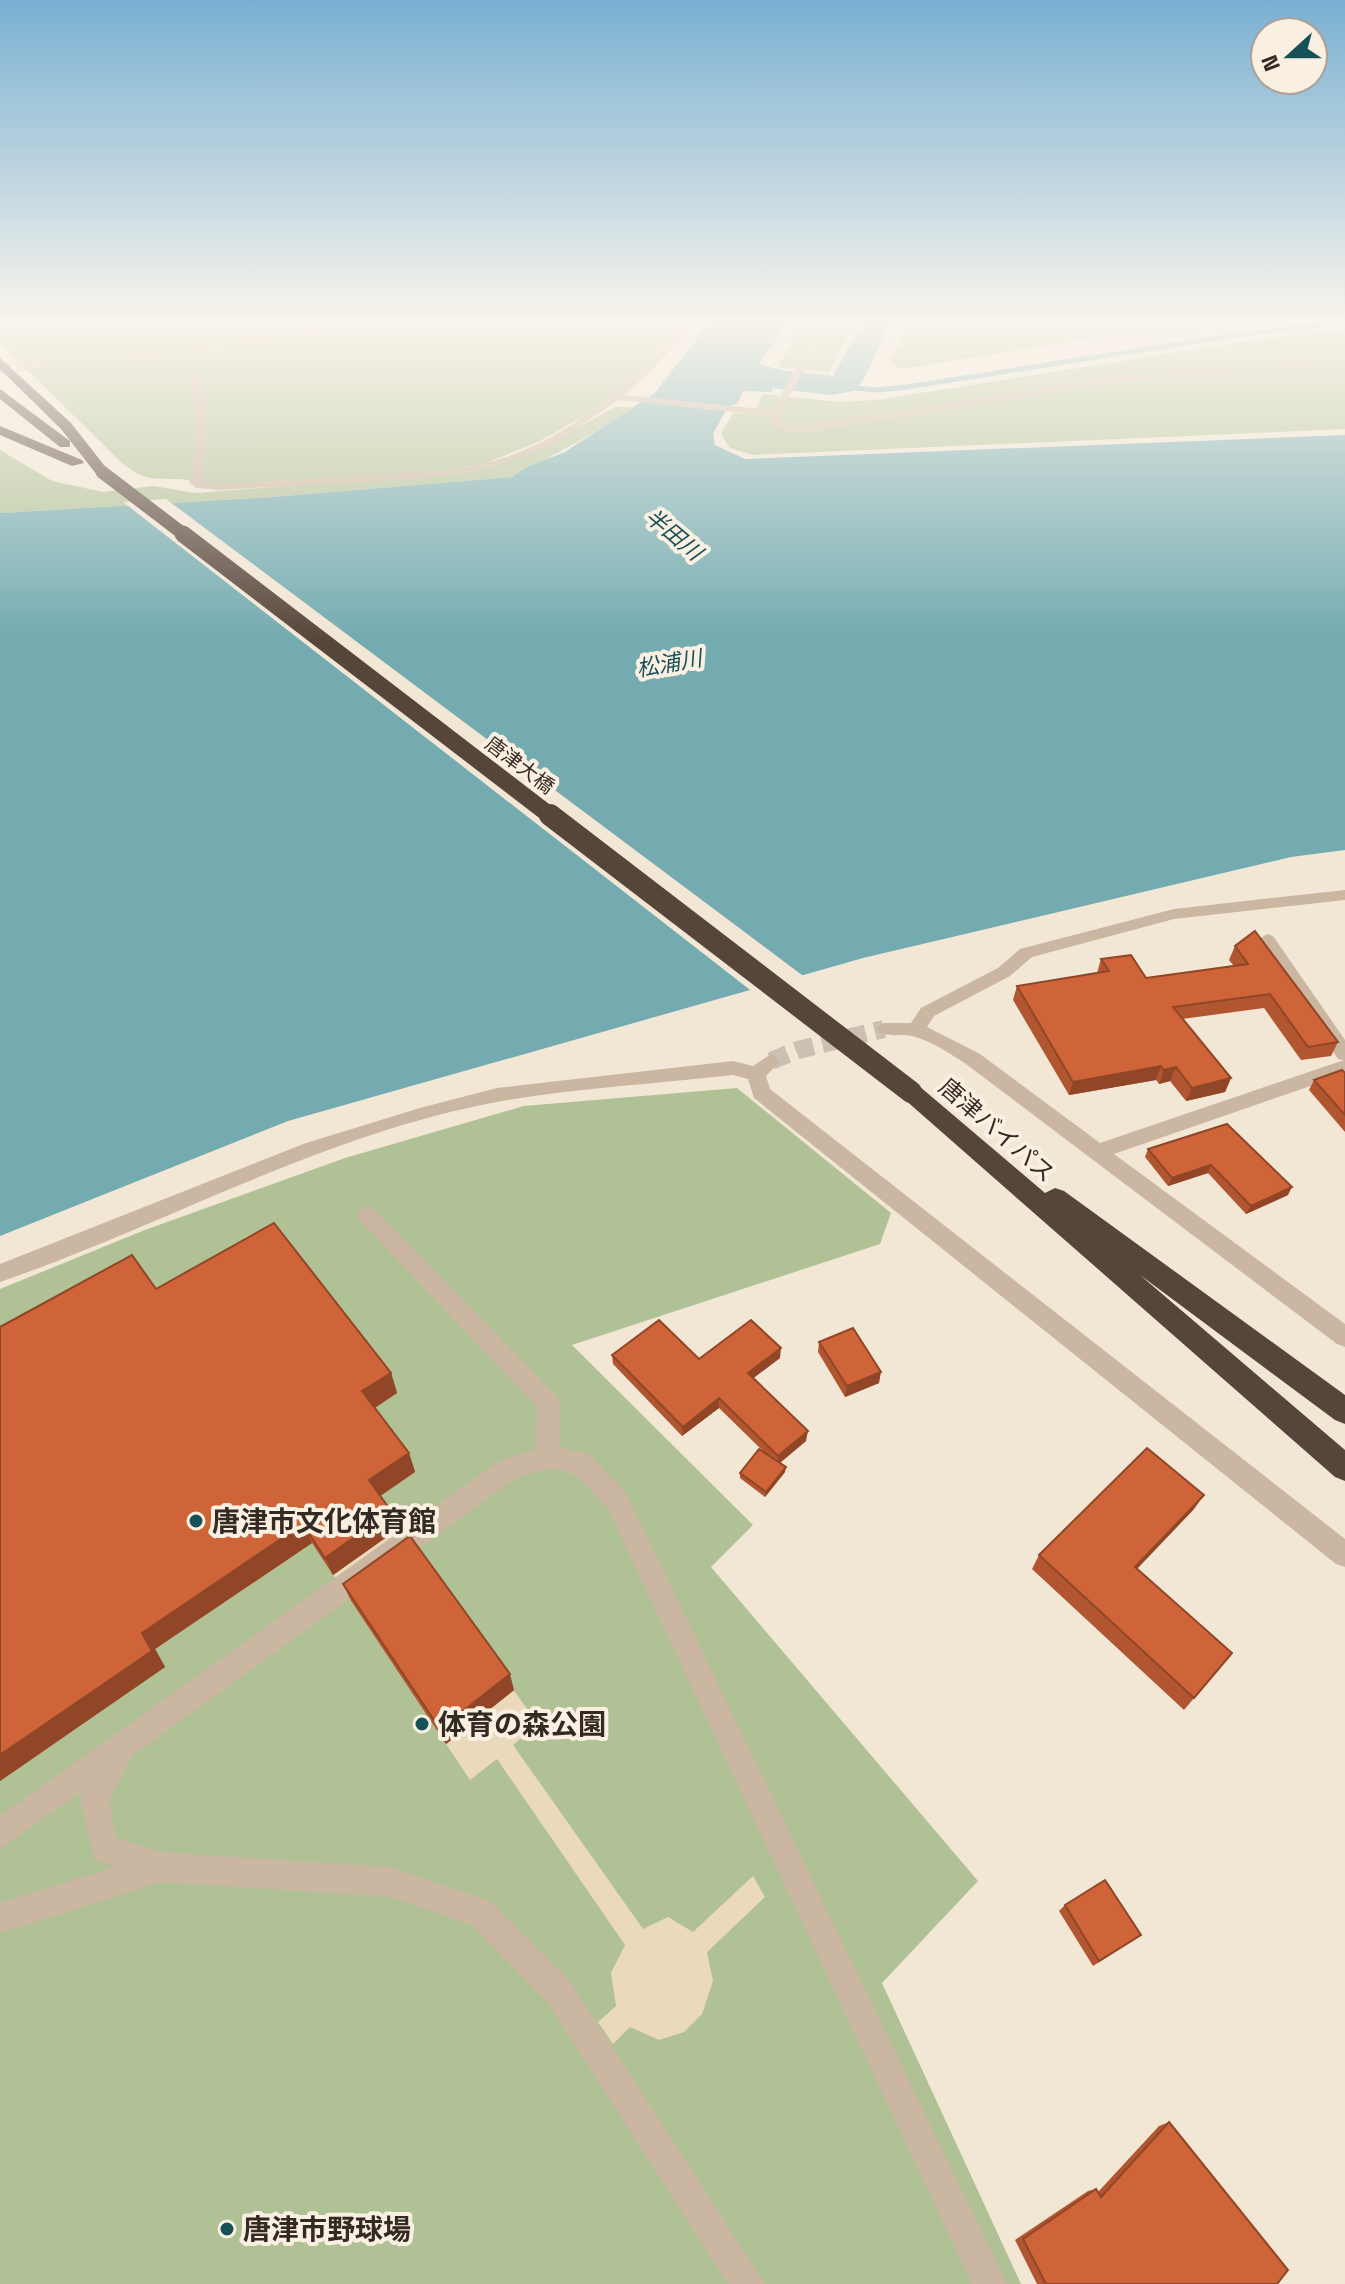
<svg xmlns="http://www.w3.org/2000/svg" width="1345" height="2284" viewBox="0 0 1345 2284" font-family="'Space Grotesk','Noto Sans JP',sans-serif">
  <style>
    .green { fill: #b0c195 }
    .plaza { fill: #ebd9bb }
    .water { fill: #73abb1 }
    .pier { fill: #f2e6d5 }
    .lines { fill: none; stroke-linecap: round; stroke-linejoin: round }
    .stream { stroke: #73abb1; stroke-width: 5 }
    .river { fill: #73abb1; fill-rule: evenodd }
    .minor-tunnel-far1 { stroke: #ccc0b2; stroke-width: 11; stroke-dasharray: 11 5; stroke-linecap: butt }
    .minor-tunnel { stroke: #ccc0b2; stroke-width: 18; stroke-dasharray: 18 9; stroke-linecap: butt }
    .minor { fill: #cab6a1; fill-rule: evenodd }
    .highway { fill: #56453b; fill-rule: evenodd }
    .highway-bridge-far2 { stroke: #56453b; stroke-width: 13 }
    .highway-bridge-far1 { stroke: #56453b; stroke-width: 17 }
    .highway-bridge { stroke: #56453b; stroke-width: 22 }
    .wall { fill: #b15630 }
    .shaded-wall { fill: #904627 }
    .building { fill: #ce6438; stroke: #904627; stroke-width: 2 }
    .poi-dot { fill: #185058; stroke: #faf0e2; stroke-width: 3 }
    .labels { text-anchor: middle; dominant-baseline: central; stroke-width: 8; stroke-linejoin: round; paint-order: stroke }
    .far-street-label { font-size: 20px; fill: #342a24; stroke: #faf0e2 }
    .far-water-label { font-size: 22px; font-style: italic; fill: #185058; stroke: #faf0e2 }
    .street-label { font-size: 24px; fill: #342a24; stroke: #faf0e2 }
    .near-poi-label { font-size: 28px; font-weight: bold; fill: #342a24; stroke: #faf0e2; text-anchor: start }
  </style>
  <rect width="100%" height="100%" fill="#f2e6d5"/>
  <g class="green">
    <path d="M0 320H685L629 383 589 413 538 442 484 464 433 472 205 485C189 475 165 482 146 477 138 475 130 469 123 464L0 343Z"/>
    <polygon points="806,320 856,320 829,372 777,367"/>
    <polygon points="912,320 1271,320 1154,335 1140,330 908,368 897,367 890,362"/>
    <polygon points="1345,330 1345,429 753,455 730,448 721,434 733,413 753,414 763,394 838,402 877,400 1248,341"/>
    <path d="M615 407H633C594 435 553 455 512 477L272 497 0 513V450L52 481 103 492 153 486 195 493 468 472C522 461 567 433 615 407Z"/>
    <polygon points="737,1088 891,1213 880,1244 572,1345 753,1525 711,1567 978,1881 882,1983 1021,2284 0,2284 0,1289 145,1230 345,1158 524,1106"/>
  </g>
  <polygon class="plaza" points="369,1411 415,1472 376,1499 538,1724 513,1745 643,1929 668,1917 693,1932 753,1876 765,1897 707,1952 713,1981 702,2014 684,2032 659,2040 630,2027 613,2044 598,2022 616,2006 611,1973 625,1945 497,1759 470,1780 312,1543 155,1649"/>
  <polygon class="water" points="711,320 790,320 759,364 787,372 779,385 773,385 772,392 743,391 737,404 728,406 713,434 715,445 745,459 1345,435 1345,850 1291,857 863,958 288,1121 0,1236 0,513 272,497 512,477 529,466 565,452 655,393"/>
  <polygon class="pier" points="166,499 806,978 754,993 123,502"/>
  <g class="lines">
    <polyline class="stream" points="831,386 877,390 907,387 1236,335 1345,322"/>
    <polygon class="river" points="864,320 892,320 865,377 854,391 831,395 719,382 708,380 704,373 708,366 719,364 833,376"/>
    <polyline class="minor-tunnel-far1" points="0,368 50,362"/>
    <polyline class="minor-tunnel" points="771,1061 798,1050 884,1029"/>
    <g class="minor">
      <path d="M315 320H323L325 334 199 351 206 439 203 483C254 483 304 479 355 476 397 473 440 473 482 464 566 444 632 383 687 320H697L653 369 625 395 772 410 823 320H832L780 413V422L799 426 1119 376 1345 357V363L1119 382 805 433 783 430 770 423V416L618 400 550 446 486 469 420 479 219 490 196 488 189 482 196 439 190 353 135 360 50 365 45 362 50 359 135 354 317 330Z"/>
      <path d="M1345 890V900L1174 919 1032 957 1010 976 934 1016 927 1027 980 1054 1100 1143 1344 1060 1338 1059 1258 940 1267 934 1273 936 1345 1040V1074L1114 1154 1345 1324V1347L1337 1344 966 1064C949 1053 932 1041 912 1036 899 1033 883 1039 875 1029L884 1023H911L921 1008 998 968 1020 949 1174 909Z"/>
      <path d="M771 1054 780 1061 766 1076 770 1089 1345 1539V1567L1336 1564 754 1098 748 1079 733 1075C655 1084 574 1088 497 1102 323 1134 166 1225 0 1282V1264L306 1143 420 1108 497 1088 733 1061 753 1066Z"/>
      <path d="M367 1207 374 1209 557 1396 561 1403 559 1447 589 1454 625 1491 1007 2284H972L607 1507C571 1470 568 1460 516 1478L132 1756 109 1800 116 1838 161 1852 390 1867 492 1902 570 1981 765 2284H728L548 2003 471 1925 390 1897 161 1882 0 1933V1903L114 1867 94 1859 80 1798 83 1791 0 1849V1816L499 1461 535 1449 537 1407 360 1221 357 1215 360 1209Z"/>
    </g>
    <g class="highway">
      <polygon points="0,358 71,423 107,469 107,475 97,475 61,429 0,369"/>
      <polygon points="0,389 70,441 70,447 60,447 0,399"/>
      <polygon points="0,426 82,460 84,463 72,466 0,435"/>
      <polygon points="911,1084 919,1086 1045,1193 1055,1188 1064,1191 1345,1395 1345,1424 1335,1420 1140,1275 1345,1450 1345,1481 1335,1477 903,1098 899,1092 903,1086"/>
    </g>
    <polyline class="highway-bridge-far2" points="102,472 186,536"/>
    <polyline class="highway-bridge-far1" points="183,534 552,817"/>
    <polyline class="highway-bridge" points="550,815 911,1092"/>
  </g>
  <g class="wall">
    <polygon points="1235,946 1338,1042 1331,1056 1301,1060 1264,1008 1182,1019 1231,1078 1225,1092 1186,1101 1170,1081 1159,1084 1156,1080 1069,1095 1013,1000 1017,986 1097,973 1101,959 1146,978 1234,966 1229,960"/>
    <polygon points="1345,1073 1345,1132 1309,1090 1314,1080"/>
    <polygon points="1227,1124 1288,1195 1246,1214 1208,1173 1168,1186 1145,1157 1148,1149"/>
    <polygon points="156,1289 391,1373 397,1393 375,1408 409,1453 415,1472 380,1496 398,1529 333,1575 312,1543 155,1649 165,1667 0,1781 0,1327"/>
    <polygon points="819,1342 879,1383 845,1397 818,1352"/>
    <polygon points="612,1355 699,1359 780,1358 753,1378 806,1441 780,1463 785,1472 765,1497 740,1478 740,1473 762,1450 719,1408 682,1436 613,1364"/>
    <polygon points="1194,1509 1137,1569 1232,1653 1184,1710 1032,1569 1039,1555"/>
    <polygon points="343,1584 514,1690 446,1744 351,1601"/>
    <polygon points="1065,1905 1141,1935 1093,1966 1059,1911"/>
    <polygon points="1169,2122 1277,2284 1037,2284 1015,2240 1088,2191 1096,2189 1098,2192 1159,2126"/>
  </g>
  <g class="shaded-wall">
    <polygon points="1161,1066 1156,1080 1069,1095 1073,1082"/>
    <polygon points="1176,1067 1170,1081 1159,1084 1164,1070"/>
    <polygon points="1231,1078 1225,1092 1186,1101 1192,1088"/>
    <polygon points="1211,1165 1208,1173 1168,1186 1172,1178"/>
    <polygon points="1292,1187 1288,1195 1246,1214 1251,1206"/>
    <polygon points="781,1348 780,1358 747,1383 748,1373"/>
    <polygon points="881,1372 879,1383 845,1397 847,1386"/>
    <polygon points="391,1373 397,1393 369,1411 362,1391"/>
    <polygon points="719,1398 719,1408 682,1436 683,1427"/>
    <polygon points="808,1431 806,1441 777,1465 778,1456"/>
    <polygon points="409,1453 415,1472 376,1499 369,1480"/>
    <polygon points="786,1467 785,1472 765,1497 766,1492"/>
    <polygon points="1204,1495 1194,1509 1126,1580 1135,1567"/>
    <polygon points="391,1511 398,1529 333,1575 325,1558"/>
    <polygon points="303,1524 312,1543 155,1649 165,1667 0,1781 0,1755 142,1633"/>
    <polygon points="510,1674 514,1690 446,1744 440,1729"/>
  </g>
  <g class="building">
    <polygon points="1255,931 1338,1042 1308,1047 1270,994 1173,1007 1231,1078 1192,1088 1176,1067 1164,1070 1161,1066 1073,1082 1017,986 1109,971 1101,959 1131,955 1146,978 1248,964 1235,946"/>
    <polygon points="1342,1070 1345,1073 1345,1115 1314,1080"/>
    <polygon points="1227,1124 1292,1187 1251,1206 1211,1165 1172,1178 1148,1149"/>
    <polygon points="274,1223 391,1373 362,1391 409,1453 369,1480 391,1511 325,1558 303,1524 142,1633 152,1651 0,1755 0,1327 132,1255 156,1289"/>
    <polygon points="659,1320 699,1359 751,1320 781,1348 748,1373 808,1431 778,1456 719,1398 683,1427 612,1355"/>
    <polygon points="853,1328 881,1372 847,1386 819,1342"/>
    <polygon points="1147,1448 1204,1495 1135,1567 1232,1653 1194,1698 1039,1555"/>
    <polygon points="759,1449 786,1467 766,1492 740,1473"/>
    <polygon points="410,1536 510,1674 440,1729 343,1584"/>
    <polygon points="1105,1880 1141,1935 1099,1961 1065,1905"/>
    <polygon points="1169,2122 1288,2270 1277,2284 1046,2284 1023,2239 1096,2189 1101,2197"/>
  </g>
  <linearGradient id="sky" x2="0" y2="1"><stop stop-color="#79b0d2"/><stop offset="0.5" stop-color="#f9f4ec"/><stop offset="1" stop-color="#f9f4ec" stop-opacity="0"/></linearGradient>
  <rect width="1345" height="640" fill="url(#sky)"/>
  <g class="poi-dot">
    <circle cx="196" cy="1521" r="8"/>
    <circle cx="422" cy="1724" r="8"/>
    <circle cx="227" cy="2229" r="8"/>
  </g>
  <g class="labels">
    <g class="far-street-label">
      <text transform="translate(520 765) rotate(37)">唐津大橋</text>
    </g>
    <g class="far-water-label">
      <text transform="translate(674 534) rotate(40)">半田川</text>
      <text transform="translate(669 663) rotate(-10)">松浦川</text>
    </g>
    <g class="street-label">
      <text transform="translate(997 1130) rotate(41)">唐津バイパス</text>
    </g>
    <g class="near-poi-label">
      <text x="212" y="1521">唐津市文化体育館</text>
      <text x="438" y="1724">体育の森公園</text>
      <text x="243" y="2229">唐津市野球場</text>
    </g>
  </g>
  <g transform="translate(1289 56) rotate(249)"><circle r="38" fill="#faf0e2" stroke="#aba196" stroke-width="2"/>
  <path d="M0-6L14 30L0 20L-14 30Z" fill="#185058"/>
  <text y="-12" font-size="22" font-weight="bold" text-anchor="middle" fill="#342a24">N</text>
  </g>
</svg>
